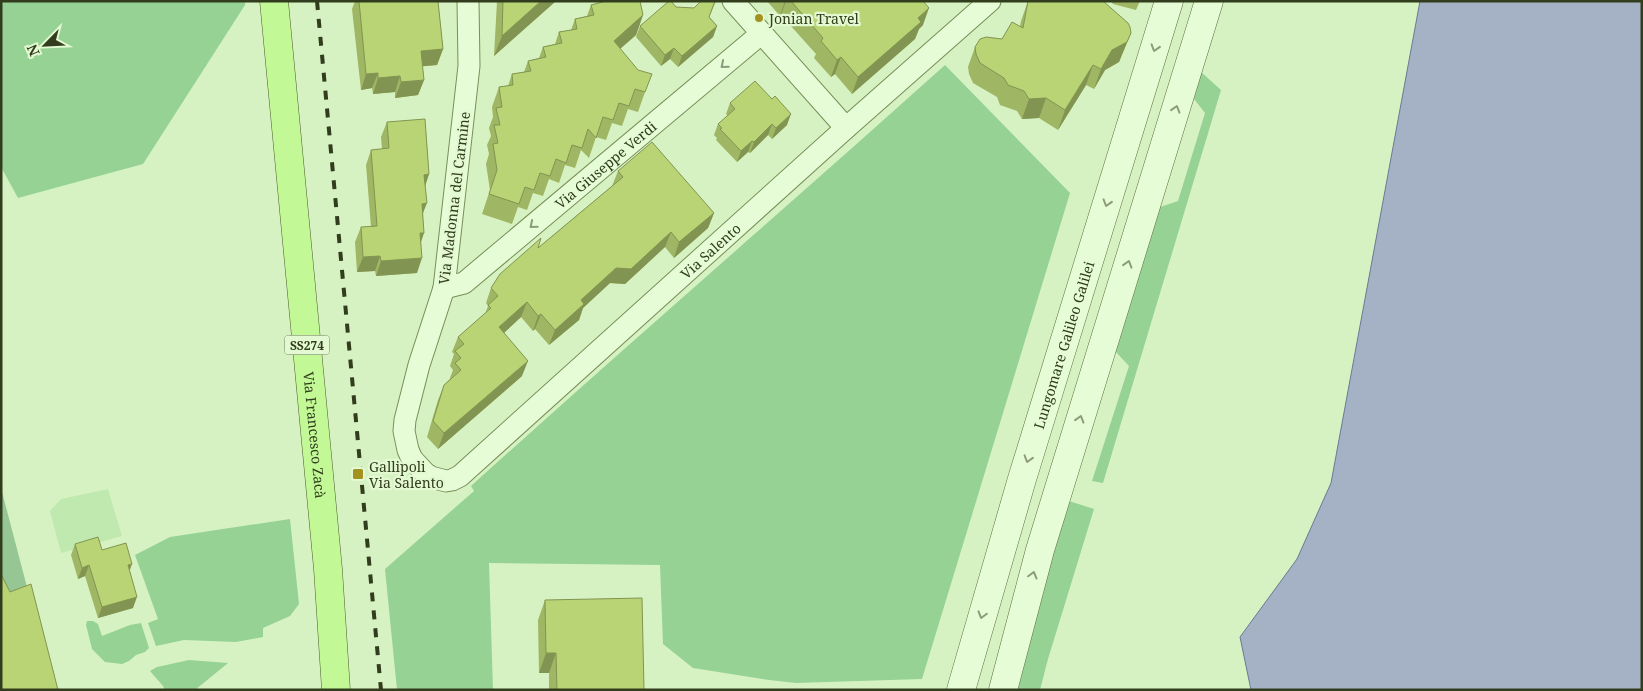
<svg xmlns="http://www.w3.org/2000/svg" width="1643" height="691" viewBox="0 0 1643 691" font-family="'Noto Serif',serif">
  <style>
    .farmland { fill: #bfe9ae }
    .green { fill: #95d294 }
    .cemetery { fill: #95c694 }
    .water { fill: #a5b2c5; stroke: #6a7a94 }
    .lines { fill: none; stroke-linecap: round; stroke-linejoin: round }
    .street-casing { stroke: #788e57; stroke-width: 23 }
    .secondary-casing { stroke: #5c703a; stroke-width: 29 }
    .primary-casing { stroke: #4c5c2b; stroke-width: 29 }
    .street { stroke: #e6fcd6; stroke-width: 21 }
    .secondary { stroke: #e6fcd6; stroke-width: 28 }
    .primary { stroke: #c2f996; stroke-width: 28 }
    .rail { stroke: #313d1d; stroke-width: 4; stroke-dasharray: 9 9; stroke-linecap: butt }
    .wall { fill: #9fb664 }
    .shaded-wall { fill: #829451 }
    .building { fill: #b9d474; stroke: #829451 }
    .oneway { stroke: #8c9c7a }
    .poi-dot { fill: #a49220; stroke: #e3f9d2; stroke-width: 2 }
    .labels { text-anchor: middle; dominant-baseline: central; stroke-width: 4.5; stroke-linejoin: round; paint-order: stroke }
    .shield { fill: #e3f9d2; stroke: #667553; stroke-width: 1 }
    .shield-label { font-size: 12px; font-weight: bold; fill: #313d1d }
    .poi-label { font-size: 14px; fill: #313d1d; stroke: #e3f9d2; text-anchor: start }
    .street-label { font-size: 14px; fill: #313d1d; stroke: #e3f9d2 }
  </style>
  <rect width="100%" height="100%" fill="#d7f2c2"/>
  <polygon class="farmland" points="108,489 122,536 61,553 50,511 61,499"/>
  <g class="green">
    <polygon points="1,1 245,1 245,5 143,164 18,198 1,167"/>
    <path d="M945 65 1070 193 922 679 796 683 769 680 693 668 663 644 660 565 489 563 493 690H397L385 569 474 491 471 486C628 344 788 206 945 65Z"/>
    <polygon points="1200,71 1221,90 1103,483 1092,481 1129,366 1115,351 1160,207 1178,201 1205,113 1194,99"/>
    <polygon points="1069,501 1094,509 1048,659 1040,690 1015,690 1036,608"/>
    <polygon points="290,519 299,604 290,616 263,628 263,637 236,642 184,640 156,646 148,623 158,619 135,555 170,537"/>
    <polygon points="87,621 93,621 98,624 102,636 130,625 141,623 149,648 145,652 136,655 129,661 122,664 105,662 92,649 86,625"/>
    <polygon points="189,660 228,663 195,690 165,690 163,686 150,671 157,667"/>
  </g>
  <polygon class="cemetery" points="1,488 54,690 1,690"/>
  <polygon class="water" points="1420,1 1642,1 1642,690 1251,690 1240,637 1297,559 1331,483"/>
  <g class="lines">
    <g class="street-casing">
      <g id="street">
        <path id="s1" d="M468 1 469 66 444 288 419 365 405 420 404 431 408 450 412 459 425 473 431 477 446 481 452 480 460 476 846 128 990 1"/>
        <polyline points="733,1 846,128"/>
        <path id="s2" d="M444 288 464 283 762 33"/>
      </g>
    </g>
    <g class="secondary-casing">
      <g id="secondary">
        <path id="s3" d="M961 690 1022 479 1169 1"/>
        <polyline points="1003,690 1040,550 1209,1"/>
      </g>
    </g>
    <g class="primary-casing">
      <g id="primary">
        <path id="s4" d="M274 1 328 569 336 690"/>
      </g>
    </g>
    <use href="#street" class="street"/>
    <use href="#secondary" class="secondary"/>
    <use href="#primary" class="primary"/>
    <polyline class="rail" points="317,1 381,690"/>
  </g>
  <g class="wall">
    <polygon points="355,1 438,1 443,49 437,65 422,66 424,80 418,95 395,98 395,92 373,94 372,88 361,90 352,9"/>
    <polygon points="497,1 556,1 494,56"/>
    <polygon points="599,1 640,1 643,15 636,35 620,49 645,92 638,112 628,109 622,126 612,123 606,140 596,137 589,158 581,150 575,168 565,165 559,183 549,179 543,196 533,193 527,210 518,207 512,224 482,214 490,190 486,164 489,154 487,145 491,136 489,128 493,117 492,107 499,87 508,86 512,74 524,72 528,61 539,58 543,47 555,44 559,32 571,30 575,19 587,16 591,5 599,3"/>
    <polygon points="716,1 709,17 717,26 713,37 678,67 670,59 661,66 636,37 640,26 676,7 694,8"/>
    <polygon points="767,1 923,1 923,25 919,29 915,39 852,94 835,74 831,77 814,58 816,54 781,15 780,16"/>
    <polygon points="1028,1 1131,33 1119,62 1105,70 1094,89 1086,85 1058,130 1039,118 1022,119 1017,111 1000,105 997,97 973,83 969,74 968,67 975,47 1002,39 1020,26 1021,21"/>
    <polygon points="1111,1 1140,1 1136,10 1113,4"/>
    <polygon points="730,103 787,125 772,139 768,135 750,153 748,152 737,162 716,140 717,138 714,135 718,124 728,116 726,114"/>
    <polygon points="387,122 429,174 425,186 421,242 417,273 376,276 375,271 357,272 355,242 361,227 371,227 366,165 371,150 382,149 381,137"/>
    <polygon points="618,171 714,213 708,228 674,258 665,247 625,284 610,283 583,308 579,320 549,345 535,329 533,331 521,317 504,333 522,376 438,449 427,437 438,400 444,385 450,379 450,378 453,370 450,366 454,354 452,352 458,337 485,314 488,306 486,303 491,288 538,248 612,186"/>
    <polygon points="75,544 102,550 132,564 129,570 133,608 98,618 85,576 78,579 71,555"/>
    <polygon points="545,600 644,690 549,690 549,673 539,673 538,620"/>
  </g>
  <g class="shaded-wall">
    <polygon points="541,1 556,1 494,56 502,36"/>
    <polygon points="785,1 786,1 781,15 780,16"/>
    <polygon points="929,8 923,25 919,29 915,39 852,94 858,77 918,18"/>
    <polygon points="643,15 636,35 606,61 614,41"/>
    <polygon points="717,26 713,37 678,67 682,56"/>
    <polygon points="1131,33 1119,62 1105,70 1094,89 1101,69 1112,50"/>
    <polygon points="674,48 670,59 661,66 665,55"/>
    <polygon points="443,49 437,65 415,67 421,51"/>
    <polygon points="841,57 835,74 831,77 837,60"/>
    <polygon points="1093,65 1086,85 1058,130 1065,110"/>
    <polygon points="378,73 372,88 361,90 366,74"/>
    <polygon points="400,76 395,92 373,94 378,78"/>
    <polygon points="424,80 418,95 395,98 401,82"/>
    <polygon points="1046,98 1039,118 1022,119 1029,99"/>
    <polygon points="791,114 787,125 772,139 776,128"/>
    <polygon points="772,124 768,135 750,153 754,142"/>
    <polygon points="752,141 748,152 737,162 741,151"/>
    <polygon points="429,174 424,189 424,175"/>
    <polygon points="427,203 421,218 422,204"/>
    <polygon points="714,213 708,228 674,258 679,242"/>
    <polygon points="671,232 665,247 625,284 610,283 583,308 579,320 549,345 555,330 581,300 616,268"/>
    <polygon points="420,233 424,233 419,248"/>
    <polygon points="380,256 375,271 357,272 363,257"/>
    <polygon points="422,258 417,273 376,276 381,261"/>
    <polygon points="527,302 521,317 493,343 499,327"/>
    <polygon points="541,314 535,329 533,331 538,316"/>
    <polygon points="528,361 522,376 438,449 444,433"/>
    <polygon points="132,564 128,575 128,565"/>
    <polygon points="89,565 85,576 78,579 82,568"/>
    <polygon points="137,597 133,608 98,618 102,607"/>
    <polygon points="546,653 556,653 549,673 539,673"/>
  </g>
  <g class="building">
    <polygon points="359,1 438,1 443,49 421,51 424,80 401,82 400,76 378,78 378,73 366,74"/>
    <polygon points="503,1 541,1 502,36"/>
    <polygon points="606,1 640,1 643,15 614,41 638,70 652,74 645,92 635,89 629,106 619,103 613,120 603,117 596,138 588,129 582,148 572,145 566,163 556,159 550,176 540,173 534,190 525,187 519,204 489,194 497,170 493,144 498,143 494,125 500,125 496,108 502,107 499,87 513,85 512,74 531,71 528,61 546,57 543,47 562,43 559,32 577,29 575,19 594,15 591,5"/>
    <polygon points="669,1 671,1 676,7 694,8 701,1 715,1 709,17 717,26 682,56 674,48 665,55 640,26"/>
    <polygon points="791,1 923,1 929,8 918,18 921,22 858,77 841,57 837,60 821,41 823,38"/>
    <polygon points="1028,1 1103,1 1128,23 1130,27 1131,33 1127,42 1112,50 1101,69 1093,65 1065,110 1046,98 1029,99 1024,91 1008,85 1004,78 980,63 976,54 975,47 980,39 986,37 1002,39 1012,22 1023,28"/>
    <polygon points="755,81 772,99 775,96 791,114 776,128 772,124 754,142 752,141 741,151 720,129 722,128 718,124 735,109 730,103"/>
    <polygon points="425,119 429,174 424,175 427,203 422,204 424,233 420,233 422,258 381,261 380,256 363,257 361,227 377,226 371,150 389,148 387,122"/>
    <polygon points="652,142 714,213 679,242 671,232 631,269 616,268 581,300 584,304 555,330 541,314 538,316 527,302 499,327 528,361 444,433 433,421 444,385 461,370 455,363 461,358 455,351 464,344 458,337 491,308 488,305 498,296 491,288 500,274 541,238 538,248 623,177 618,171"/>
    <polygon points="98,537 102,550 126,543 132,564 128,565 137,597 102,607 89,565 82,568 75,544"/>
    <polygon points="1,574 10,592 31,584 58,690 1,690"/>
    <polygon points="642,598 644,690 557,690 556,653 546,653 545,600"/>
  </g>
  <defs><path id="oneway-chevron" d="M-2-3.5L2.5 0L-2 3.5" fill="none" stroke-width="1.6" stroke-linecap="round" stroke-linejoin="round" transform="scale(1.25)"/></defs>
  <g class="oneway">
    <use href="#oneway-chevron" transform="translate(1155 48) rotate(107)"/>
    <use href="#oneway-chevron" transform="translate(724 65) rotate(140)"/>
    <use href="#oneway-chevron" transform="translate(1176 109) rotate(-73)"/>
    <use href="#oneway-chevron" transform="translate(1107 203) rotate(107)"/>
    <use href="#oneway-chevron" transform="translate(533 225) rotate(140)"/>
    <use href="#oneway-chevron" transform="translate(1128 264) rotate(-73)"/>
    <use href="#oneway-chevron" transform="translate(1080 419) rotate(-73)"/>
    <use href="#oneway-chevron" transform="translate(1028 459) rotate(107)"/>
    <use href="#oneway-chevron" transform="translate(1033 575) rotate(-75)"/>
    <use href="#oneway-chevron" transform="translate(982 615) rotate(106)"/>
  </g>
  <g class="poi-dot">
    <circle cx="759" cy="18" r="5"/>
    <rect x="352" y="468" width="12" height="12" rx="2.5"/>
  </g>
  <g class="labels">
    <rect class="shield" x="284.5" y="335.5" width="45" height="19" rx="4"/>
    <g class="shield-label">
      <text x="307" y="345">SS274</text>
    </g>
    <g class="poi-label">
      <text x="769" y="18">Jonian Travel</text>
      <text x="369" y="466">Gallipoli<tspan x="369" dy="16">Via Salento</tspan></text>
    </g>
    <g class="street-label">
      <text stroke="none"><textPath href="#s2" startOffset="205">Via Giuseppe Verdi</textPath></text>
      <text transform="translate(454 198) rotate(-83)">Via Madonna del Carmine</text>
      <text stroke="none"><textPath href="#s1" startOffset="860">Via Salento</textPath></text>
      <text stroke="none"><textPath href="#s3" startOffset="360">Lungomare Galileo Galilei</textPath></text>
      <text stroke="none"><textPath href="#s4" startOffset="436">Via Francesco Zacà</textPath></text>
    </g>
  </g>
  <rect width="1643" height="691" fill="none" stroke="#313d1d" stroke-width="5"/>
  <g transform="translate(45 45) rotate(246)" stroke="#e3f9d2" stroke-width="4" paint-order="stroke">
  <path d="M0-4L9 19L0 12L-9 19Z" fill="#313d1d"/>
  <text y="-8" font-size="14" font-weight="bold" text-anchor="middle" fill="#313d1d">N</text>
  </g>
</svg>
